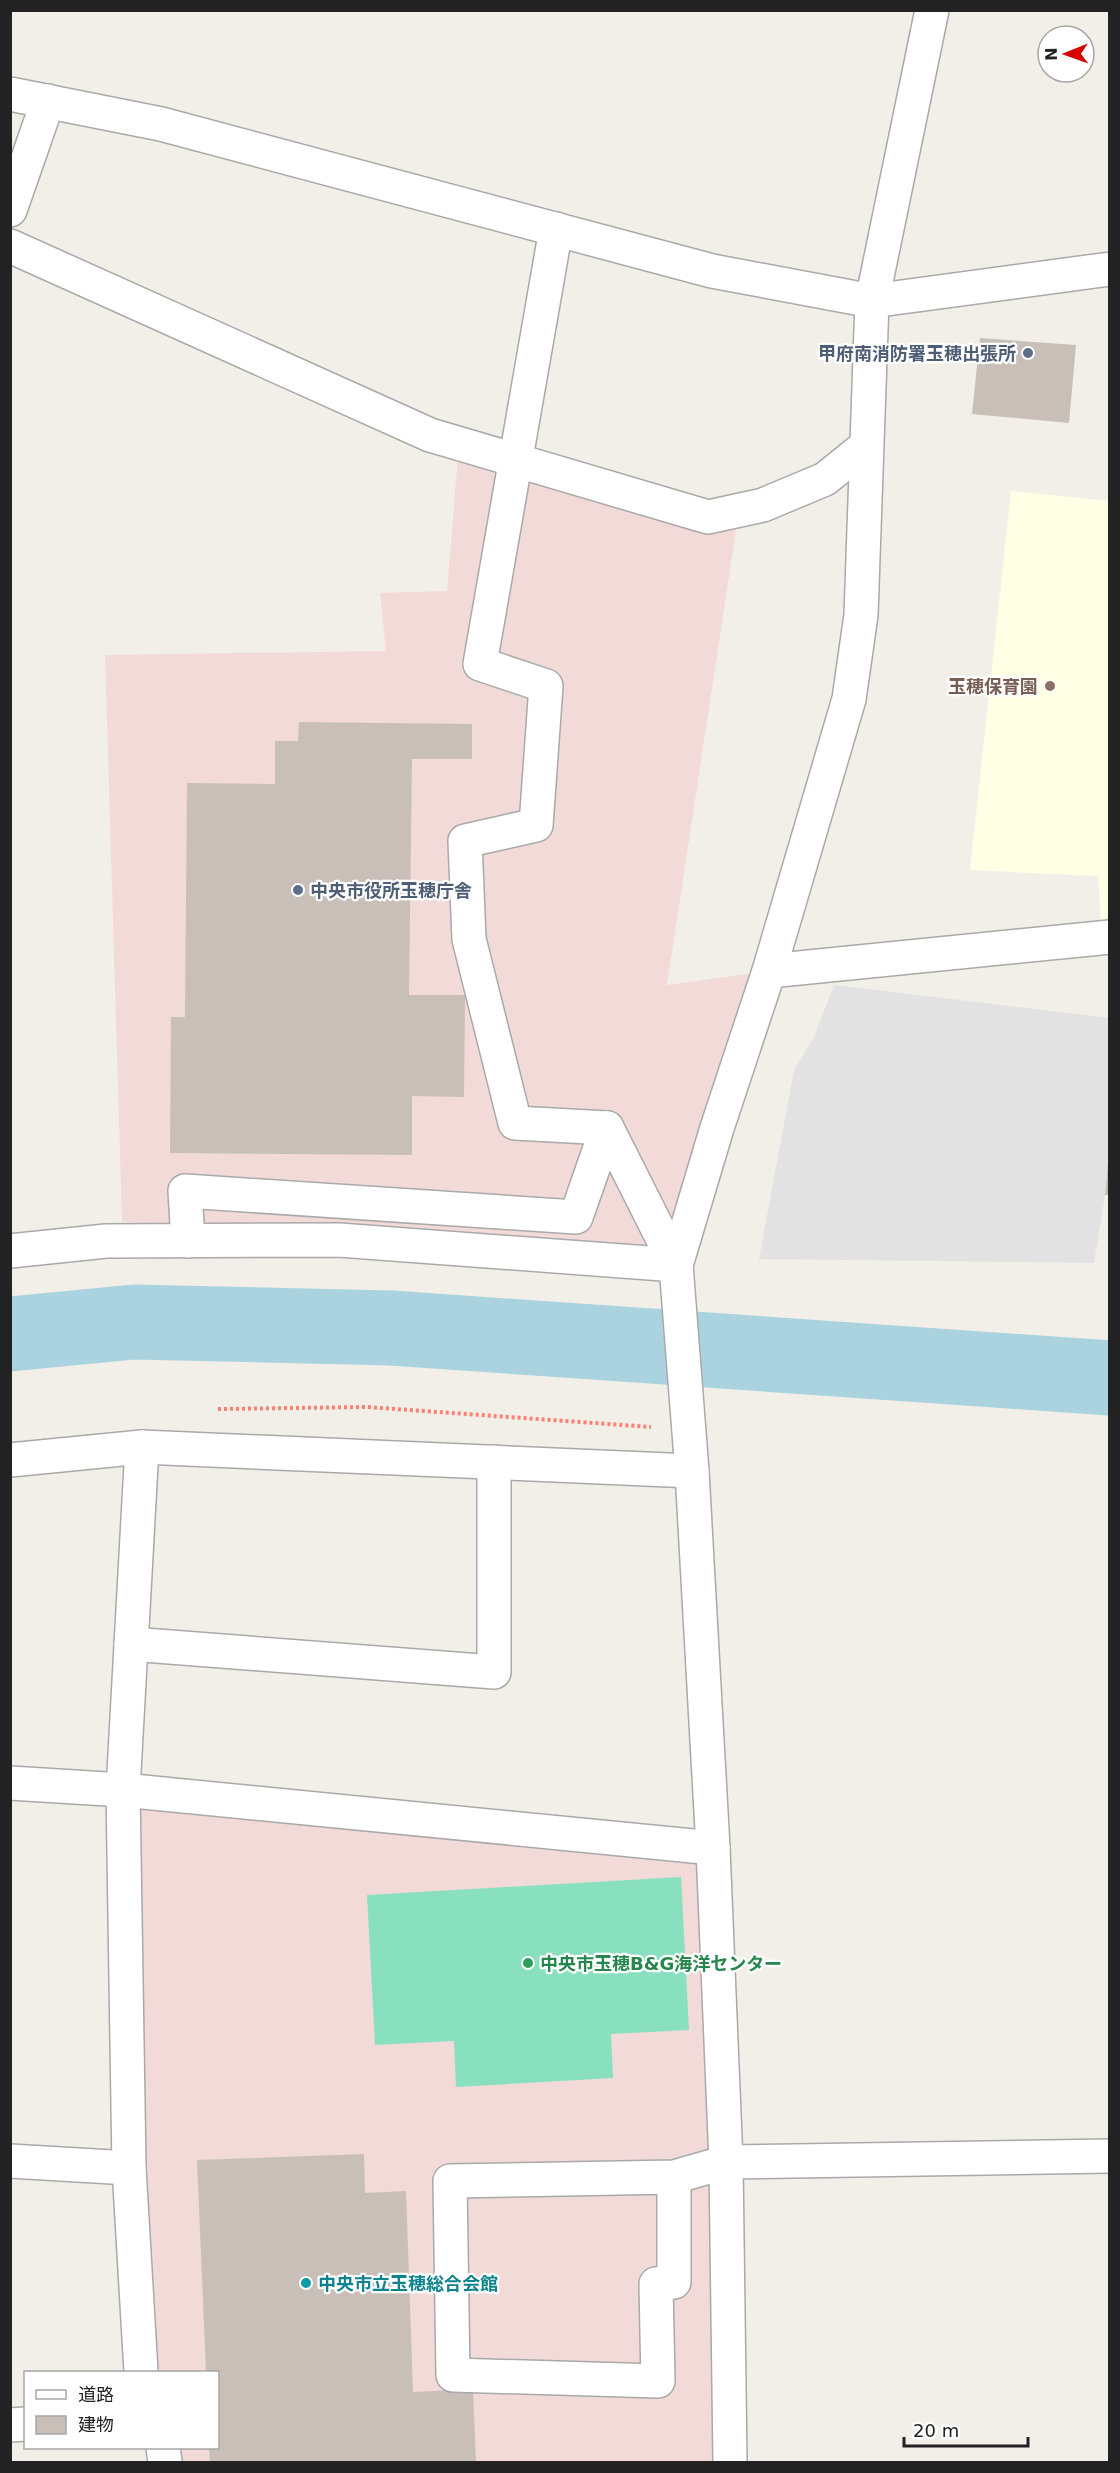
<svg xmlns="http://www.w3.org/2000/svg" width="1120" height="2473" viewBox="0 0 1120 2473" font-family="'DejaVu Sans','Noto Sans JP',sans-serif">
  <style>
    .commercial { fill: #f2dad9 }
    .education { fill: #ffffe5 }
    .pitch { fill: #88e0be }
    .parking { fill: #e2e2e2 }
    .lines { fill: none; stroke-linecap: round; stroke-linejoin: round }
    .river { stroke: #aad3df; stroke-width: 75 }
    .building { fill: #c7bfb8 }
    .minor-casing { stroke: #a9a9a9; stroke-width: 36 }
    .path { stroke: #fa8072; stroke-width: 4; stroke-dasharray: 3 3; stroke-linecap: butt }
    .minor { stroke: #fff; stroke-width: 33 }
    .service-dot { fill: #5c6f8a; stroke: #fff; stroke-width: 2 }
    .education-dot { fill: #8d6e63; stroke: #fff; stroke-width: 2 }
    .leisure-dot { fill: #2e9e5b; stroke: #fff; stroke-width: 2 }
    .culture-dot { fill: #0f9aa8; stroke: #fff; stroke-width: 2 }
    .labels { text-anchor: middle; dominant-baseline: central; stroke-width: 4.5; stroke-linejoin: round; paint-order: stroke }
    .service-label { font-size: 18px; font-weight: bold; fill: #4e5e75; stroke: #fff; text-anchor: end }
    .education-label { font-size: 18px; font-weight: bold; fill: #785e54; stroke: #fff; text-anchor: end }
    .leisure-label { font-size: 18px; font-weight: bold; fill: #27864d; stroke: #fff; text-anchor: start }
    .culture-label { font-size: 18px; font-weight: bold; fill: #0d838f; stroke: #fff; text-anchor: start }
  </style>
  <rect width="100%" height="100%" fill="#f2efe9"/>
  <g class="commercial">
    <polygon points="459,444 736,530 667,985 769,971 676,1265 122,1222 105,655 386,651 380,593 447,591"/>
    <polygon points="123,1790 713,1848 720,2462 165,2462 163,2448 218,2448 218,2372 141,2372"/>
  </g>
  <polygon class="education" points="1011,491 1109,501 1109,937 1102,937 1098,876 970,870"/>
  <polygon class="pitch" points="681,1877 689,2030 611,2034 613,2078 456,2087 454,2041 375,2045 367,1895"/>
  <polygon class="parking" points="834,985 1109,1018 1109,1143 1105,1195 1094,1263 759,1259 794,1070 814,1037"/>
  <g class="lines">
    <polyline class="river" points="10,1334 134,1322 391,1328 1110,1378"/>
  </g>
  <g class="building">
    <polygon points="980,338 1076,345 1069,423 972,414"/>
    <polygon points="299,722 472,724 472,759 412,759 409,995 465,995 464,1097 412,1096 412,1155 170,1153 171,1017 185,1017 187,783 275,784 275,741 298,741"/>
    <polygon points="1108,1161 1110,1161 1110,1195 1105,1195"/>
    <polygon points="364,2154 365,2193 406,2191 413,2392 473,2389 476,2462 210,2462 209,2448 218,2448 218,2372 206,2372 197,2160"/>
  </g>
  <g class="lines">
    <g class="minor-casing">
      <g id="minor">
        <polyline points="10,94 161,124 712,271 872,301 1110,269"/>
        <polyline points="10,210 48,101"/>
        <polyline points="556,229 480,664 546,686 536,825 465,841 469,939 515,1123 607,1128"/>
        <polyline points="10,246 430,435 708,517 763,505 825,479 866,446"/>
        <polyline points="769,971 1110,937"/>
        <polyline points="607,1128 676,1265"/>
        <polyline points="188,1241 185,1191 576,1217 607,1128"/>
        <polyline points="10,1251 106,1241 339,1240 676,1265"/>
        <polyline points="10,1460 142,1447 692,1471"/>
        <polyline points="131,1644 494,1672 494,1462"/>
        <polyline points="10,1783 123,1790 713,1848"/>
        <polyline points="10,2161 129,2168"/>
        <polyline points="674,2177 674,2282 656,2284 658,2381 453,2375 450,2181 674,2177 726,2162 1110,2156"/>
        <polyline points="141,2372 129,2168 123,1790 142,1447"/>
        <polyline points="10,2425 26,2424"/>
        <polyline points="163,2448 165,2462"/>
        <polyline points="730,2462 726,2162 713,1848 692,1471 676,1265 717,1128 769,971 849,699 861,615 872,301 932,10"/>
      </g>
    </g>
    <polyline class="path" points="218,1409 367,1407 651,1427"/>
    <use href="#minor" class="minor"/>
  </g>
  <g class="service-dot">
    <circle cx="1028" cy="353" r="6"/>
    <circle cx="298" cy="890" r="6"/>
  </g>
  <circle class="education-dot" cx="1050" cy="686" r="6"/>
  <circle class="leisure-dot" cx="528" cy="1963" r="6"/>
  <circle class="culture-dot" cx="306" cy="2283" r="6"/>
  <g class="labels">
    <g class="service-label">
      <text x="1016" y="353">甲府南消防署玉穂出張所</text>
      <text x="310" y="890" text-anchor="start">中央市役所玉穂庁舎</text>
    </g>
    <g class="education-label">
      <text x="1038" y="686">玉穂保育園</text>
    </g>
    <g class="leisure-label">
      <text x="540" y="1963">中央市玉穂B&amp;G海洋センター</text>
    </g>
    <g class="culture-label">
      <text x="318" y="2283">中央市立玉穂総合会館</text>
    </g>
  </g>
  <rect width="1120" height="2473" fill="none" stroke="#222222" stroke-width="24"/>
  <rect x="24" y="2371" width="195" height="78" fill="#ffffff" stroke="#a7a7a7" stroke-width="1.5"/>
  <rect x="36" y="2390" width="30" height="9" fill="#ffffff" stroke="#a7a7a7" stroke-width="1.5"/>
  <text x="78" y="2401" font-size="18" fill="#222222">道路</text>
  <rect x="36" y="2416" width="30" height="18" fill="#c7bfb8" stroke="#a7a7a7" stroke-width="1.5"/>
  <text x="78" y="2431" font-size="18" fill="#222222">建物</text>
  <g transform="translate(1066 54) rotate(269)"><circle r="28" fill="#ffffff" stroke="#a7a7a7" stroke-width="1.5"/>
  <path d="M0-4.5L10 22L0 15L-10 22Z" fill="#d40000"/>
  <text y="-9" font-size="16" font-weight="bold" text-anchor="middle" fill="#222222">N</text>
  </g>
  <path d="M904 2437v9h124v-9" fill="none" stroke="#222222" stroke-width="3"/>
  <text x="913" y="2437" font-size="18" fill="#222222" stroke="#ffffff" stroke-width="4.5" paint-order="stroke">20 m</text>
</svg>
